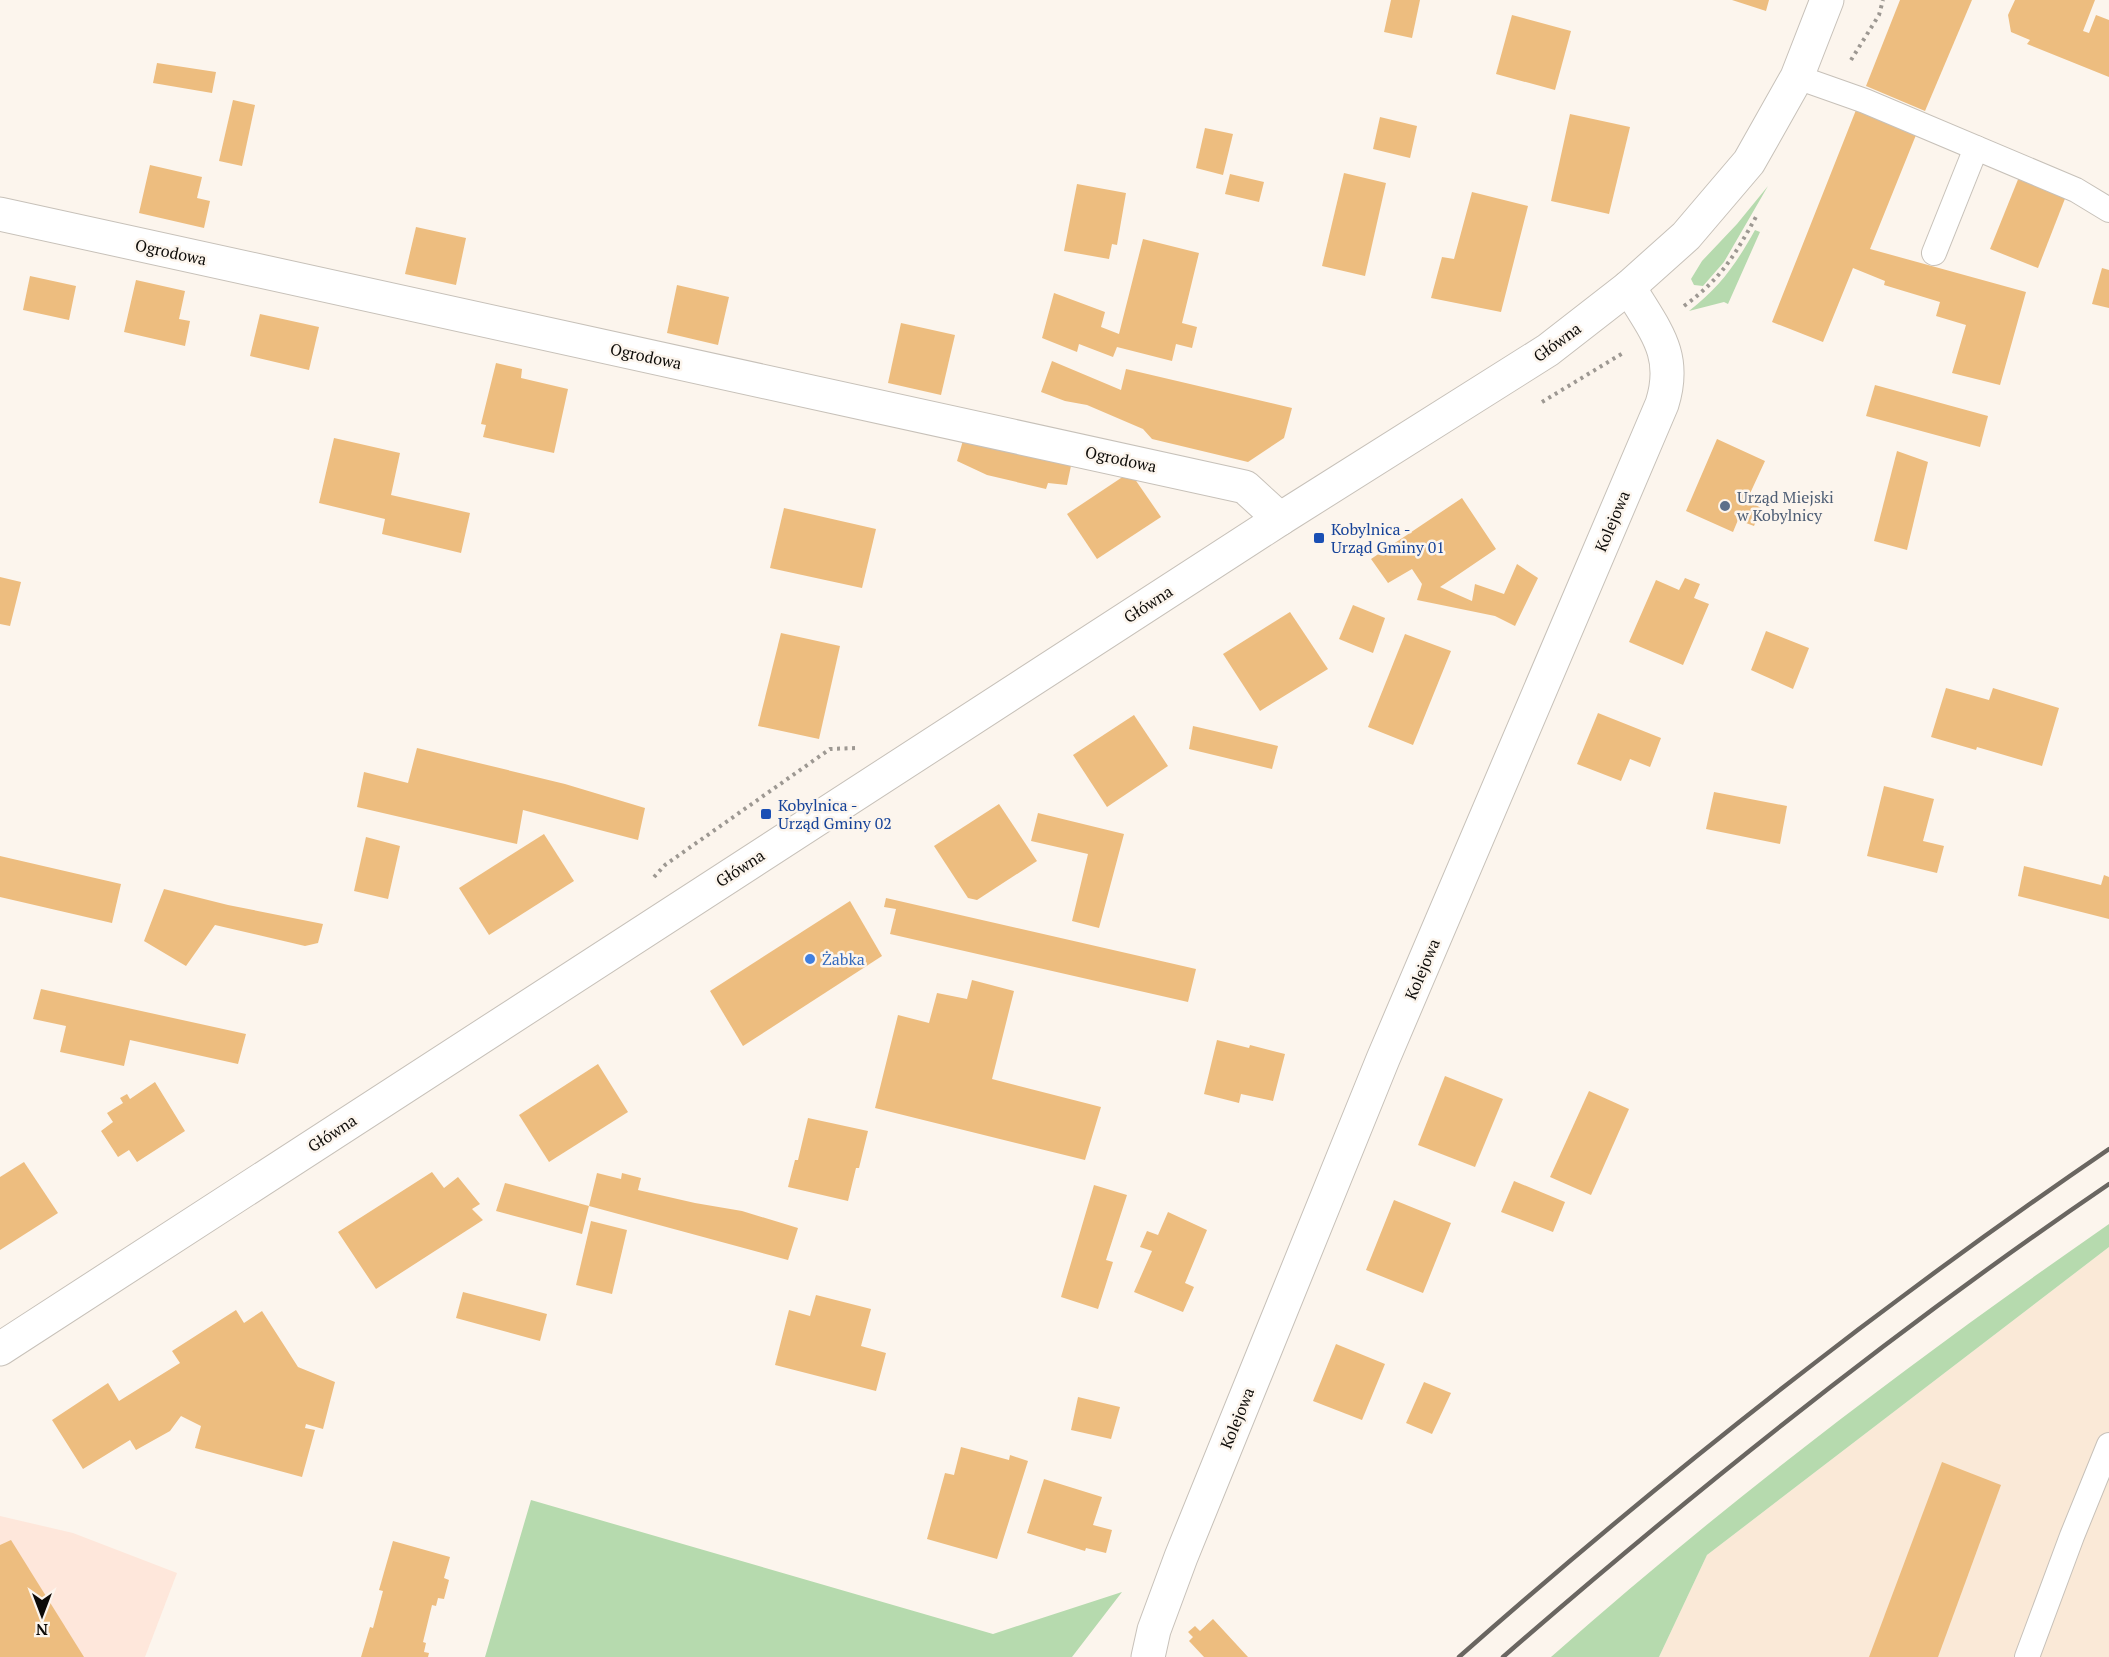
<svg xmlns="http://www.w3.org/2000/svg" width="2109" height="1657" viewBox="0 0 2109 1657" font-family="'PT Serif',serif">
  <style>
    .commercial { fill: #fee7db }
    .industrial { fill: #fae9d7 }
    .green { fill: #b6daae }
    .building { fill: #edbd7f }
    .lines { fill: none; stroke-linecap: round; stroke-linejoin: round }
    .lane-casing { stroke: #c7c1b9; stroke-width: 26 }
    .street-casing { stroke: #c7c1b9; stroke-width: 35 }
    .primary-casing { stroke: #c7c1b9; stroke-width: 35 }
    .path { stroke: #9d9892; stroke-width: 4; stroke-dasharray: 3 4.5; stroke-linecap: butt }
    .lane { stroke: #fff; stroke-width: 24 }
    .street { stroke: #fff; stroke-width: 33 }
    .primary { stroke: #fff; stroke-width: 33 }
    .rail { stroke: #6a6661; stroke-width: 4.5 }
    .service-dot { fill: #5c6f8a; stroke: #fcf5ed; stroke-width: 2 }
    .transit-dot { fill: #1a4fb4; stroke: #fcf5ed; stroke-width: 2 }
    .shop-dot { fill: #3f7fe0; stroke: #fcf5ed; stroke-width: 2 }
    .labels { text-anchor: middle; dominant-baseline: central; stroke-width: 5; stroke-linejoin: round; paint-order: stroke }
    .street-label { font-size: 16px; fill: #0d0b08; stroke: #fcf5ed }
    .service-label { font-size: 16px; fill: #4e5e75; stroke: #fcf5ed; text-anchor: start }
    .transit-label { font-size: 16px; fill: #164399; stroke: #fcf5ed; text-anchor: start }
    .shop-label { font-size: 16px; fill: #366cbe; stroke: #fcf5ed; text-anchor: start }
  </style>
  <rect width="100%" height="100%" fill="#fcf5ed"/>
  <polygon class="commercial" points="0,1516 73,1533 177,1573 145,1657 0,1657"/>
  <polygon class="industrial" points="2109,1247 2109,1657 1659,1657 1707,1555"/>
  <g class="green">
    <polygon points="1768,186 1724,262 1703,286 1694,285 1691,279 1702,261 1737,224"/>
    <path d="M1755 230 1760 232 1728 304 1724 302 1689 311C1720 287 1736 264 1755 230Z"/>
    <path d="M2109 1224V1247L1707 1555 1659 1657H1551C1727 1501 1916 1358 2109 1224Z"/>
    <polygon points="531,1500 993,1634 1122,1592 1072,1657 485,1657"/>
  </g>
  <g class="building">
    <polygon points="1391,0 1420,0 1412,38 1384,32"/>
    <polygon points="1732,0 1769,0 1766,11"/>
    <polygon points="1900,0 1972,0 1925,111 1866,86"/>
    <polygon points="2015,0 2095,0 2083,31 2089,33 2096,15 2109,20 2109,77 2027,44 2030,40 2011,32 2008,15"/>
    <polygon points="1512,15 1571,31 1555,90 1496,74"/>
    <polygon points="157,63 216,72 212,93 153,83"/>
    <polygon points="233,100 255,105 242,166 219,161"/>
    <polygon points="1856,110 1916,135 1870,249 2026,292 2000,385 1952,373 1966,325 1936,316 1940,302 1884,285 1885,281 1853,268 1823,342 1772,322"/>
    <polygon points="1570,114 1630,127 1609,214 1551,201"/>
    <polygon points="1380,117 1417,126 1410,158 1373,149"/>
    <polygon points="1205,128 1233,134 1223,175 1196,168"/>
    <polygon points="150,165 202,177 197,198 210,201 204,228 139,213"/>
    <polygon points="1344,173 1386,183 1365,276 1322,266"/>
    <polygon points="1230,174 1264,182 1259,202 1225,194"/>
    <polygon points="2019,177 2066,196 2038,268 1990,249"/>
    <polygon points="1077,184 1126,193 1117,245 1112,244 1109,259 1064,251"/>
    <polygon points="1472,192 1528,206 1501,312 1431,298 1442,257 1454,259"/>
    <polygon points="416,227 466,238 456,285 405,274"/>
    <polygon points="1143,239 1199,253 1182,323 1197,327 1192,348 1176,344 1172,361 1117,347 1113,357 1079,344 1077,352 1042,338 1054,293 1105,312 1101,327 1119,334"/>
    <polygon points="2102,268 2109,270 2109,308 2092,304"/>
    <polygon points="30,276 76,286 69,320 23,310"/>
    <polygon points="136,280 185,291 179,319 190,321 185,346 124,332"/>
    <polygon points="677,285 729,297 718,345 667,333"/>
    <polygon points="260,314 319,327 309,370 250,356"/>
    <polygon points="901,323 955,335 941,395 888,383"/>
    <polygon points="1052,361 1121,390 1126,369 1292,408 1284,438 1248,462 1152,439 1143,429 1087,405 1065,401 1041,392"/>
    <polygon points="496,363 522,369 521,378 568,389 554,453 483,437 486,425 481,424"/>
    <polygon points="1875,385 1988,416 1980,447 1866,416"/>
    <polygon points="964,437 1072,461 1067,485 1048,483 1046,489 987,475 957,461"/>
    <polygon points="334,438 400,453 391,495 470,513 461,553 382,534 385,519 319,503"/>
    <polygon points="1717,439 1765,461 1747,500 1761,508 1754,526 1738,520 1733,532 1686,511"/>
    <polygon points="1897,451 1928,462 1907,550 1874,541"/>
    <polygon points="1130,472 1161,517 1097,559 1067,514"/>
    <polygon points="1462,498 1496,549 1440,587 1472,601 1475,584 1504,594 1517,564 1538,578 1515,626 1495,616 1417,600 1422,584 1412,569 1388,583 1371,559"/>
    <polygon points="784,508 876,529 862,588 770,568"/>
    <polygon points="0,577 21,582 10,626 0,624"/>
    <polygon points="1685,578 1700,584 1694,598 1709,604 1683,665 1629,642 1656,580 1679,590"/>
    <polygon points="1353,605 1385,618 1373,653 1339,639"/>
    <polygon points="1290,612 1328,669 1260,711 1223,654"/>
    <polygon points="1766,631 1809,648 1793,689 1751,670"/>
    <polygon points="781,633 840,646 819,739 758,726"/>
    <polygon points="1405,634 1451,651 1413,745 1368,727"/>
    <polygon points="1946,688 1989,700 1993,688 2059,708 2042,766 1977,747 1976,750 1931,737"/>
    <polygon points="1598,713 1661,738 1650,767 1630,759 1621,781 1577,764"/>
    <polygon points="1134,715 1168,766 1107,807 1073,755"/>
    <polygon points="1193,726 1278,746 1272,769 1189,749"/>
    <polygon points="417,748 565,784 645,808 638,840 523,810 517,844 357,807 364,772 408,783"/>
    <polygon points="1884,786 1934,799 1923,841 1944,846 1937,873 1867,856"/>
    <polygon points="1714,792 1787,806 1780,844 1706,829"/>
    <polygon points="999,804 1037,861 977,900 968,898 934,846"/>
    <polygon points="1038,813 1124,834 1099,928 1072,921 1088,854 1031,841"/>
    <polygon points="544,834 574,881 489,935 459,888"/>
    <polygon points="366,837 400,846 388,899 354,891"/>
    <polygon points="0,856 121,884 112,923 0,897"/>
    <polygon points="2024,866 2101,885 2104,875 2109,877 2109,919 2018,896"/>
    <polygon points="164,889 228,905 323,924 318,943 305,946 215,925 186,966 144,941"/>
    <polygon points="886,898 1196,969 1188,1002 890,934 896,909 884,907"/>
    <polygon points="850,901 882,956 743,1046 710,991"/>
    <polygon points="972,980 1014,991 992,1079 1101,1107 1085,1160 875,1108 898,1015 929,1023 937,993 967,999"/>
    <polygon points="41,989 246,1034 238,1064 130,1040 124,1066 60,1052 66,1026 33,1019"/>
    <polygon points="1217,1040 1249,1048 1250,1045 1285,1054 1273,1101 1241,1094 1239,1103 1204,1094"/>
    <polygon points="598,1064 628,1112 549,1162 519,1115"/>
    <polygon points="1445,1076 1503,1099 1475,1167 1418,1145"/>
    <polygon points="155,1082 185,1131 137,1162 129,1150 118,1157 101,1131 113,1122 107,1113 123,1103 120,1098 127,1094 130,1099"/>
    <polygon points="1589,1091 1629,1109 1591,1195 1550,1177"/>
    <polygon points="808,1118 868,1131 859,1168 856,1168 848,1201 788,1187 795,1160 798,1160"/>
    <polygon points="24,1162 58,1213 0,1250 0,1177"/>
    <polygon points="432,1172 444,1188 458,1177 480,1204 472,1209 483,1220 376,1289 338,1232"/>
    <polygon points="597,1173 621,1179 622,1173 641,1178 638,1190 695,1203 742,1211 798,1228 788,1260 589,1206 582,1234 496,1211 505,1183 589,1206"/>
    <polygon points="1514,1181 1565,1202 1553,1232 1501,1212"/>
    <polygon points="1094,1185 1127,1195 1106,1260 1113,1262 1098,1309 1061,1297"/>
    <polygon points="1394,1200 1451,1223 1423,1293 1366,1270"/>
    <polygon points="1168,1212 1207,1230 1185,1283 1194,1287 1183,1312 1134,1292 1152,1251 1140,1247 1147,1231 1158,1235"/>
    <polygon points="591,1221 627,1230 612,1294 576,1285"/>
    <polygon points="463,1292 547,1314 540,1341 456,1318"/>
    <polygon points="816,1295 871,1309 861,1346 886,1353 876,1391 775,1365 789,1310 810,1316"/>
    <polygon points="236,1310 244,1323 262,1311 298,1367 335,1382 323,1429 306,1424 305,1428 315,1430 302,1477 195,1448 201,1426 181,1416 170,1431 136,1450 130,1440 83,1469 52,1420 108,1383 119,1401 180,1363 172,1351"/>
    <polygon points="1336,1344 1385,1364 1362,1420 1313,1401"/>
    <polygon points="1424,1382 1451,1393 1432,1434 1406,1423"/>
    <polygon points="1078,1397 1120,1407 1111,1439 1071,1430"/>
    <polygon points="961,1447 1009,1460 1010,1455 1028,1461 997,1559 927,1539 945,1473 954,1475"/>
    <polygon points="1942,1462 2001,1485 1938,1657 1869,1657"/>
    <polygon points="1044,1479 1102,1497 1093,1525 1112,1530 1106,1553 1086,1548 1085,1551 1027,1533"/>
    <polygon points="11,1540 84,1657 0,1657 0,1545"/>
    <polygon points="393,1541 450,1557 444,1578 449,1580 444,1599 438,1598 436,1606 432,1605 423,1642 426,1643 424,1652 429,1653 428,1657 361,1657 370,1627 373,1628 383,1591 379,1590"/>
    <polygon points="1213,1619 1248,1657 1204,1657 1189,1641 1193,1637 1188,1632 1195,1626 1200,1631"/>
  </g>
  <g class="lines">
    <g class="lane-casing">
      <g id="lane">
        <polyline points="1797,77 1865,101 2076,190 2109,210"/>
        <polyline points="1934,253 1976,148"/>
        <polyline points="2027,1657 2072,1536 2109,1445"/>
      </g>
    </g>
    <g class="street-casing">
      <g id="street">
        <polyline points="0,214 1245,487 1280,519"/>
        <path d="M1148 1657 1154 1630 1181 1557 1383 1059 1662 404C1678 353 1654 330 1629 287"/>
      </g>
    </g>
    <g class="primary-casing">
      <polyline id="primary" points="0,1349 1280,519 1548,350 1629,287 1686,236 1749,162 1797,77 1827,0"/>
    </g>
    <g class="path">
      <polyline points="1851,60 1879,15 1883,0"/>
      <path d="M1684 306C1721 279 1735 255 1757 215"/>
      <polyline points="1542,402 1623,353"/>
      <polyline points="654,877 665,865 830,749 856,748"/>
    </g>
    <use href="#lane" class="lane"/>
    <use href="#street" class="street"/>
    <use href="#primary" class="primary"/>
    <g class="rail">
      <path d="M1459 1657C1665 1475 1882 1304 2109 1149"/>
      <path d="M1503 1657C1696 1489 1897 1328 2109 1184"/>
    </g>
  </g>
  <circle class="service-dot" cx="1725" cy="506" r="6"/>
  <g class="transit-dot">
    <rect x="1313" y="532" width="12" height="12" rx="3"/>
    <rect x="760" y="808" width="12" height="12" rx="3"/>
  </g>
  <circle class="shop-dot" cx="810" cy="959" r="6"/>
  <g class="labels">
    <g class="street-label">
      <text transform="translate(171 252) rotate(12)">Ogrodowa</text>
      <text transform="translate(1557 342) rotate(-36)">Główna</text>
      <text transform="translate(646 356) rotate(12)">Ogrodowa</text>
      <text transform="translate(1121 459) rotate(12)">Ogrodowa</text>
      <text transform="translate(1612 521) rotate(-67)">Kolejowa</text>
      <text transform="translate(1148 604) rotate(-33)">Główna</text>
      <text transform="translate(740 868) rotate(-33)">Główna</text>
      <text transform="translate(1422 969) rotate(-67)">Kolejowa</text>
      <text transform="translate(332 1133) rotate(-33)">Główna</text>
      <text transform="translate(1237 1418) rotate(-68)">Kolejowa</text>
    </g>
    <g class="service-label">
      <text x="1737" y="497">Urząd Miejski<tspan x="1737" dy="18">w Kobylnicy</tspan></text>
    </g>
    <g class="transit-label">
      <text x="1331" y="529">Kobylnica -<tspan x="1331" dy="18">Urząd Gminy 01</tspan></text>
      <text x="778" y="805">Kobylnica -<tspan x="778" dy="18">Urząd Gminy 02</tspan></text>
    </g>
    <g class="shop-label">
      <text x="822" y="959">Żabka</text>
    </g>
  </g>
  <g transform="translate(42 1615) rotate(180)" stroke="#fcf5ed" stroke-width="4.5" paint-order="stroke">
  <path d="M0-4.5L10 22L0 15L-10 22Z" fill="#0d0b08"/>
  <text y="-9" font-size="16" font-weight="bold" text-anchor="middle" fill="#0d0b08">N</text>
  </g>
</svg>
